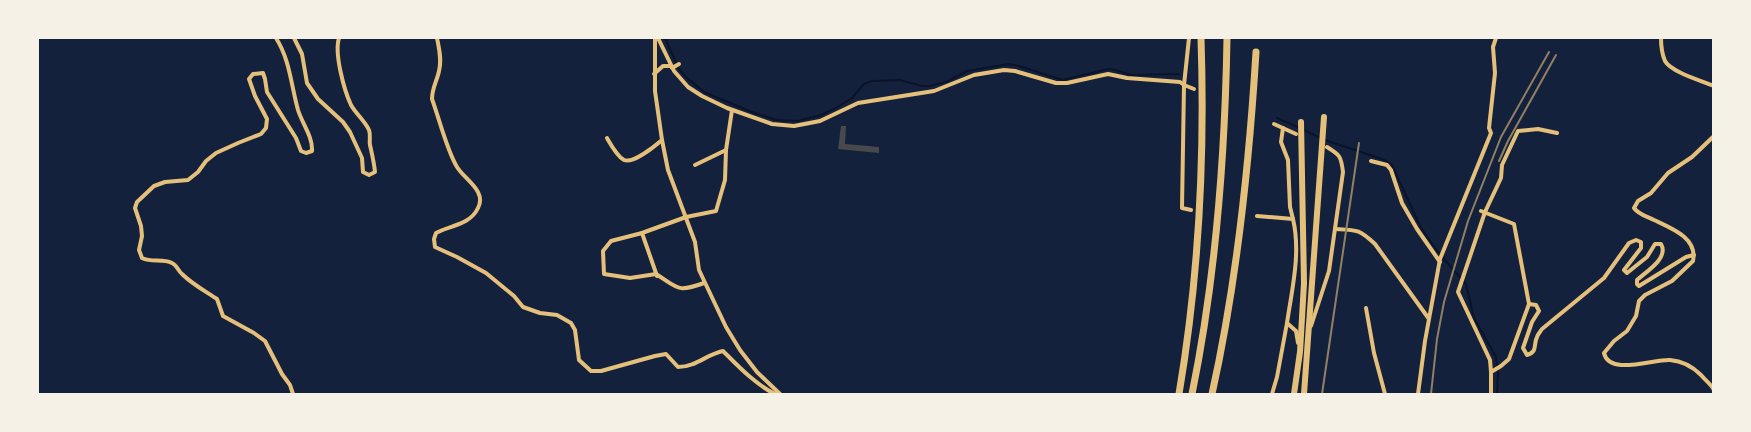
<svg xmlns="http://www.w3.org/2000/svg" width="1751" height="432" viewBox="0 0 1751 432" font-family="'Golos Text',sans-serif">
  <style>
    .lines { fill: none; stroke-linecap: round; stroke-linejoin: round }
    .stream { stroke: #0b132b; stroke-width: 2 }
    .building { fill: #48494c }
    .minor { stroke: #e5c07b; stroke-width: 4 }
    .trunk { stroke: #e5c07b; stroke-width: 6 }
    .motorway { stroke: #e5c07b; stroke-width: 7 }
    .rail { stroke: #918062; stroke-width: 2 }
  </style>
  <rect width="100%" height="100%" fill="#14213d"/>
  <g class="lines">
    <g class="stream">
      <polyline points="665,38 679,69 686,77 704,92 752,112 777,120 798,121 821,115 836,108 852,98 864,84 872,81 900,80 922,86 929,86 946,82 967,71 1009,64 1019,66 1063,80 1108,69 1116,70 1131,75 1179,74"/>
      <polyline points="1277,118 1300,128"/>
      <polyline points="1304,130 1320,138"/>
      <polyline points="1325,140 1385,160 1392,165 1421,228 1438,252 1466,284 1474,318 1496,357 1498,373 1497,394"/>
    </g>
  </g>
  <polygon class="building" points="841,126 846,126 845,144 879,147 879,153 838,149"/>
  <g class="lines">
    <g class="minor">
      <path d="M276 38C290 60 291 85 298 110 302 123 313 137 312 151L306 153 301 151 296 138 267 92 265 79 263 73 253 74 249 79 255 96 267 119 266 128 261 134 238 143 216 153 206 161 198 172 188 180 165 182 154 186 137 202 135 208 141 226 142 236 139 250 142 258C152 263 162 258 172 263 177 265 178 271 182 274 192 284 205 291 217 299L223 316 254 333 265 341 282 374 290 385 293 394"/>
      <path d="M294 38 302 54 307 83 318 99 343 122 350 132 362 158 363 172 369 175 375 172C374 162 372 154 370 145 369 140 371 135 369 130 365 121 356 114 351 105 344 90 334 53 339 38"/>
      <path d="M437 38C439 48 442 60 439 71 437 81 432 88 432 99 439 118 447 151 457 167 465 180 487 191 478 208 470 225 451 225 436 233L434 239 435 247 457 257 486 273 514 296 523 307 540 313 557 315 571 323 575 330 579 360 591 371H601L655 356 666 354 678 367C696 367 707 354 723 351 739 367 755 384 775 394"/>
      <polyline points="655,38 655,91 662,140 668,170 695,242 699,270 726,327 740,350 757,372 780,394"/>
      <polyline points="658,38 674,71 688,87 702,96 727,108 772,124 794,126 820,121 858,103 934,91 974,75 1004,70 1015,71 1056,83 1067,83 1108,74 1127,78 1180,82 1184,85 1182,208 1191,210"/>
      <polyline points="1189,38 1184,85 1194,89"/>
      <path d="M1661 38C1661 45 1662 54 1665 61 1671 72 1702 81 1714 86"/>
      <polyline points="672,68 679,64"/>
      <polyline points="654,74 663,66 671,66"/>
      <polyline points="1274,124 1296,134"/>
      <polyline points="1283,128 1281,142 1288,160 1290,207 1293,219"/>
      <path d="M1714 136 1692 157 1668 173 1651 193 1638 201 1634 208C1639 215 1647 216 1654 220 1671 228 1698 238 1693 261L1672 281 1645 295 1639 301 1636 316 1627 331 1614 341 1604 353C1609 376 1653 359 1670 360 1682 361 1693 367 1701 375 1705 380 1711 384 1714 390"/>
      <path d="M607 138C611 145 617 156 624 160 633 164 655 146 662 140"/>
      <polyline points="1371,161 1387,165 1391,170 1402,203 1417,229 1440,262"/>
      <polyline points="695,165 726,150 732,110"/>
      <polyline points="1481,211 1514,224 1529,304 1509,359 1501,366 1491,372 1491,394"/>
      <path d="M1257 216 1293 219C1301 253 1292 289 1287 323L1296 331 1298 343"/>
      <path d="M1335 229C1357 230 1359 229 1375 244L1429 319"/>
      <polyline points="642,233 657,276"/>
      <path d="M704 283C677 293 678 288 656 274L630 278 604 274 603 251 611 241 642 233 686 217 716 211 725 180 726 150"/>
      <path d="M1529 304 1536 305 1539 311 1532 322 1523 348 1527 355C1538 352 1533 345 1537 337 1538 334 1540 332 1542 329L1604 278 1629 243 1636 240 1641 242V248L1624 270 1627 273 1647 257 1655 244H1661C1669 258 1647 271 1637 280V284L1639 286 1686 257 1694 255"/>
      <polyline points="1366,308 1374,353 1385,394"/>
      <path d="M1311 326 1329 271 1343 172C1341 156 1340 155 1327 147"/>
      <polyline points="1491,372 1490,360 1458,292 1485,212 1501,178 1502,165 1518,131 1538,129 1557,133"/>
      <polyline points="1272,394 1277,377 1287,323"/>
      <polyline points="1418,394 1425,341 1440,259 1491,133 1489,128 1495,73 1493,47 1496,38"/>
    </g>
    <g class="trunk">
      <polyline points="1294,394 1300,352 1304,283 1301,122"/>
      <polyline points="1304,394 1324,117"/>
    </g>
    <g class="motorway">
      <path d="M1179 394C1199 276 1205 157 1201 38"/>
      <path d="M1192 394C1216 277 1225 157 1227 38"/>
      <path d="M1212 394C1237 282 1249 167 1256 52"/>
    </g>
    <g class="rail">
      <polyline points="1499,161 1508,141 1556,55"/>
      <polyline points="1322,394 1359,143"/>
      <polyline points="1431,394 1437,339 1444,302 1468,221 1501,137 1549,52"/>
    </g>
  </g>
  <rect width="1751" height="432" fill="none" stroke="#f6f1e7" stroke-width="78"/>
</svg>
